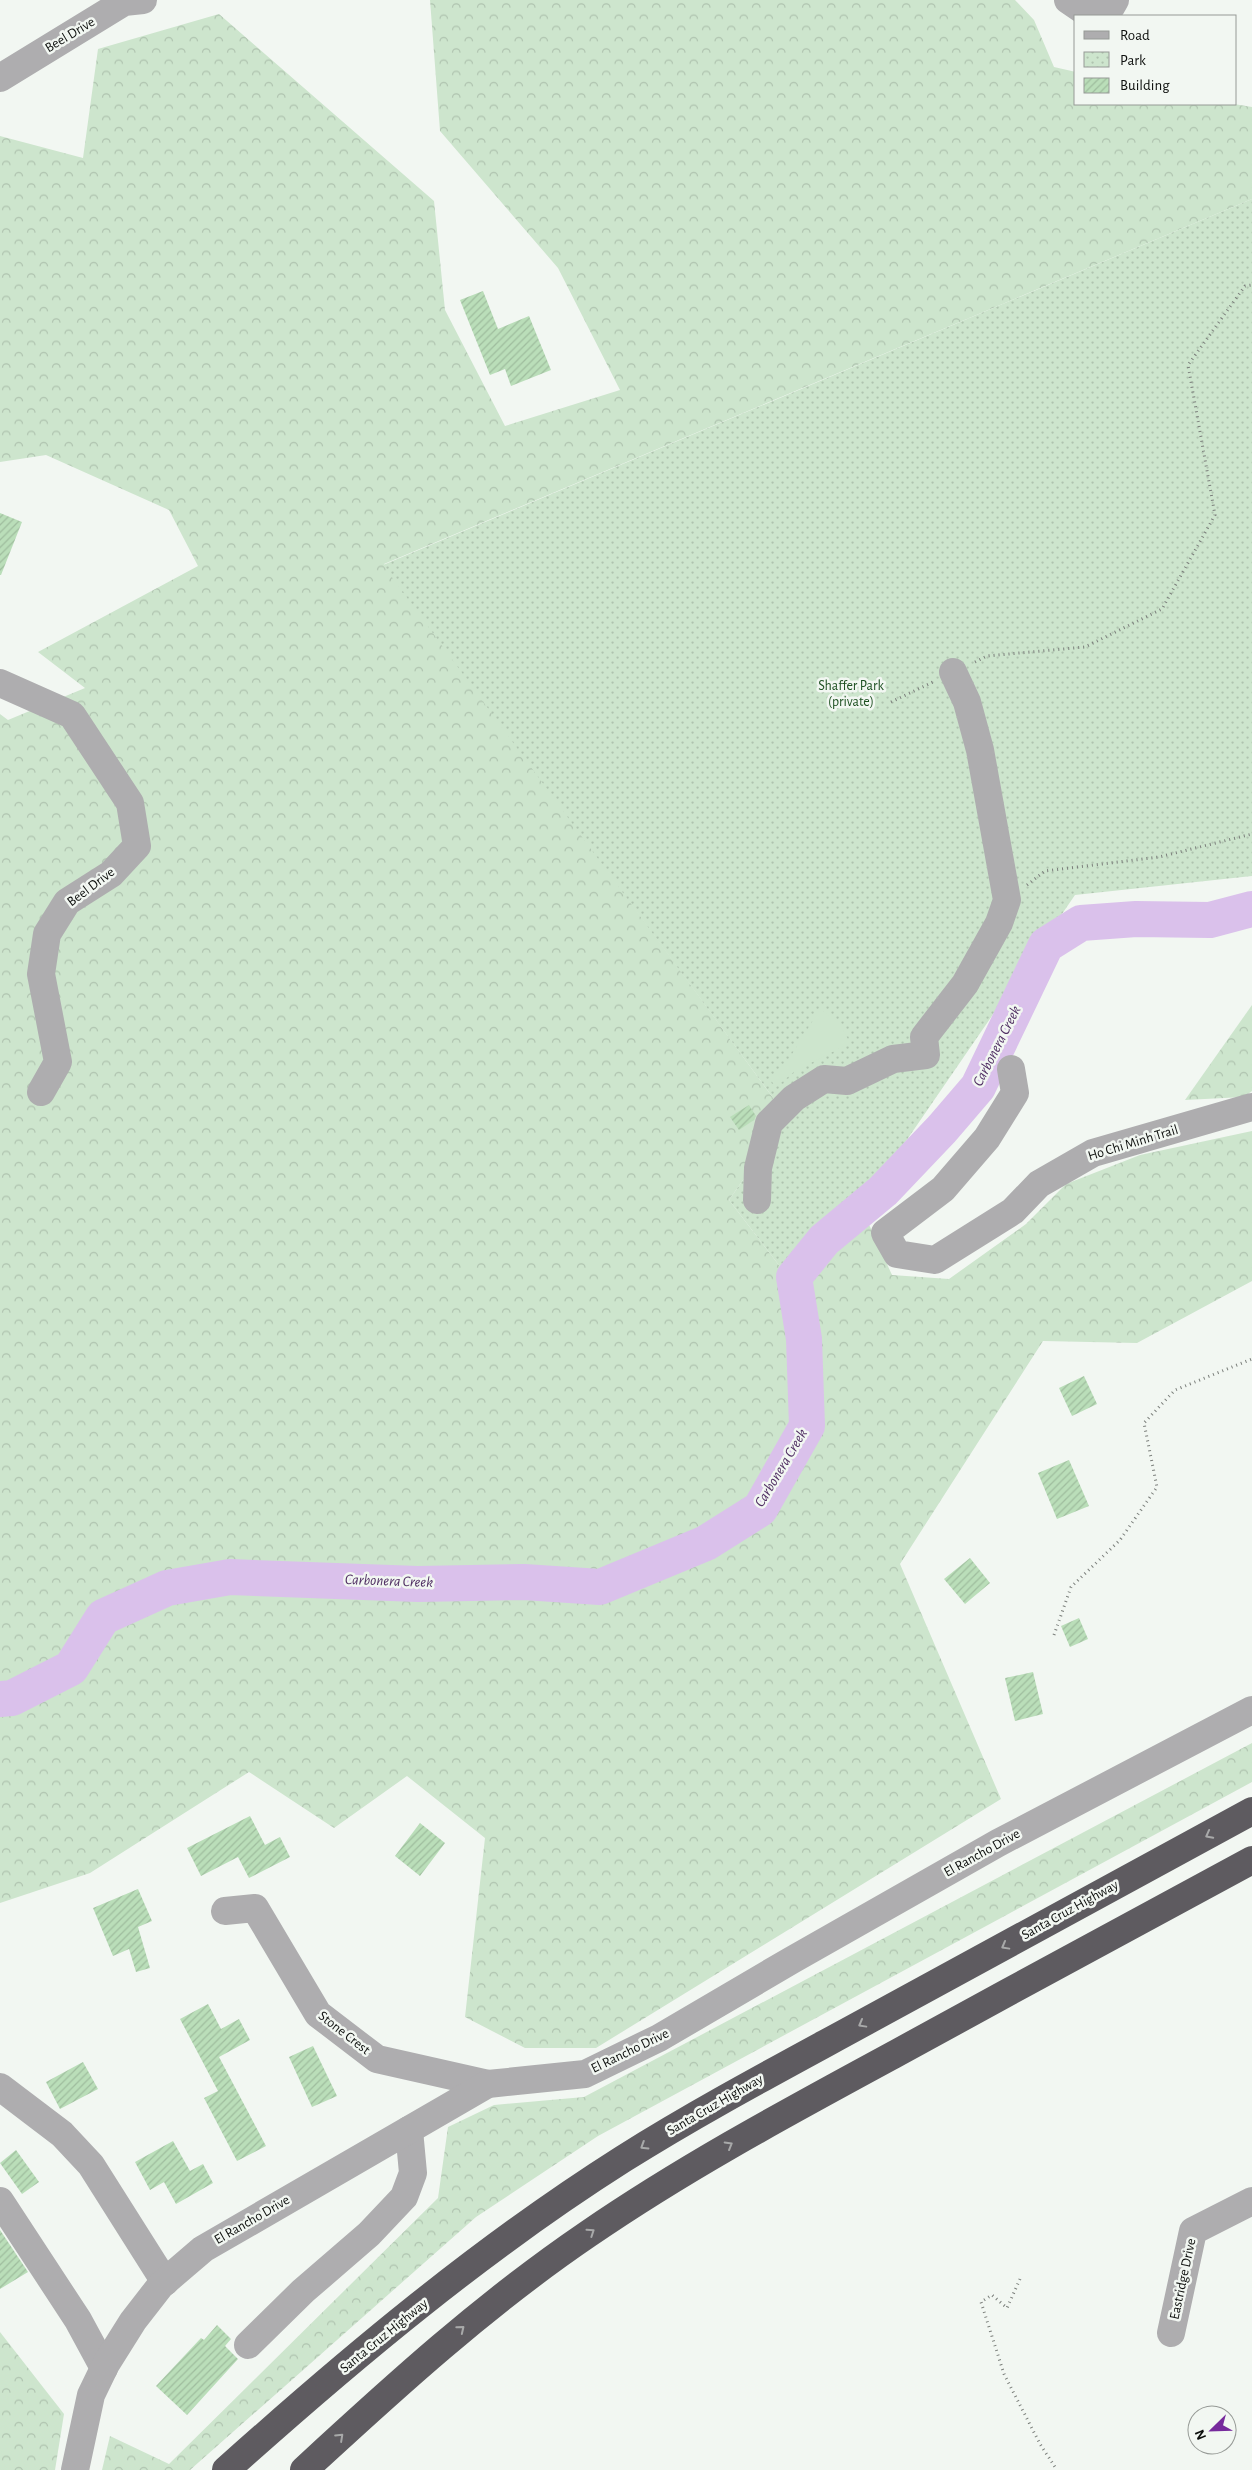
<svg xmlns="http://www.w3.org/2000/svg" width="1252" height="2470" viewBox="0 0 1252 2470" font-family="'Alegreya Sans',sans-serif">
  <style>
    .forest { fill: url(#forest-crowns) }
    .park { fill: url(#park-dots) }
    .pitch { fill: #cde5cd }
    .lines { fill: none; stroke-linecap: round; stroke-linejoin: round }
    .river { stroke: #dac1eb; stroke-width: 36 }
    .building { fill: url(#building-hatch) }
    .path { stroke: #7b7f7b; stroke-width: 3; stroke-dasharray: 1 4; stroke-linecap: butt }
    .minor { stroke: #aeadaf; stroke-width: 28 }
    .highway { stroke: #5e5b60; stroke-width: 28 }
    .oneway { stroke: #a8a9a9 }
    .labels { text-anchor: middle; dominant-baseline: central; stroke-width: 5; stroke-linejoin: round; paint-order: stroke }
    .street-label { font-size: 14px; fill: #0d0f0d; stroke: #f2f7f2 }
    .park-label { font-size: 14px; fill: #1c4f20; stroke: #f2f7f2 }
    .water-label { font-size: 15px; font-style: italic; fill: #502f63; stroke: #f2f7f2 }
  </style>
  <defs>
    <pattern id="forest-crowns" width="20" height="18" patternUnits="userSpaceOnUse" patternTransform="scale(1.25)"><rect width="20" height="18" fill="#cde5cd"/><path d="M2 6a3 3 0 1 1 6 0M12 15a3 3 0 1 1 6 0" fill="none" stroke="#afc3af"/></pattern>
    <pattern id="park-dots" width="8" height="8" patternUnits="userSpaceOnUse" patternTransform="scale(1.25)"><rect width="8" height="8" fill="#cde5cd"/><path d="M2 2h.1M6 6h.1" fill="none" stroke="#afc3af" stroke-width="1.8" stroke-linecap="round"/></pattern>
    <pattern id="building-hatch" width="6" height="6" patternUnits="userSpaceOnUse" patternTransform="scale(1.25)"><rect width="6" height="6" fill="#badeb9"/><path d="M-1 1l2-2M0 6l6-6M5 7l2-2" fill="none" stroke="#9fbd9e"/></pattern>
  </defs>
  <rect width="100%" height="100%" fill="#f2f7f2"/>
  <g class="forest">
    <polygon points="430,0 1015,0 1034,20 1054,67 1076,72 1076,104 1234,104 1252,107 1252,199 384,564 787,1117 729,1200 801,1294 861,1207 892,1275 949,1279 1026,1224 1066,1184 1140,1155 1252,1131 1252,1281 1137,1343 1043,1341 900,1564 1001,1799 596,2048 525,2048 465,2017 485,1838 407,1776 334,1828 249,1772 90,1873 0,1903 0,714 8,720 85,688 38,652 198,566 169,510 46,455 0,462 0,136 83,158 98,49 219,14 434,201 445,310 505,426 620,390 558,268 440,131"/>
    <polygon points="1252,1005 1252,1091 1244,1097 1185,1100"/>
    <polygon points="1252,1743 1252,1782 598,2136 476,2217 190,2470 102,2470 110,2436 169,2464 438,2198 448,2127 494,2105 584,2097"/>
    <polygon points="0,2332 64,2414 55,2470 0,2470"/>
  </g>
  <polygon class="park" points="1252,199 1252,876 1075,895 801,1294 729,1200 787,1117 383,565"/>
  <polygon class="pitch" points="820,1009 839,1022 850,1043 795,1071 776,1087 769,1078 787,1062"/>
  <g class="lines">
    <polyline class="river" points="0,1699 12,1698 71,1668 103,1617 167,1588 230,1577 418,1584 524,1582 600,1587 706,1543 760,1509 807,1426 804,1339 794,1277 824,1240 883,1191 942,1129 978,1087 1046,945 1081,923 1136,919 1210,920 1252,909"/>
  </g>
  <g class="building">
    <polygon points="483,291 498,329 529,316 551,370 511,386 505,369 490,375 460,300"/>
    <polygon points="0,513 22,522 1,575 0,575"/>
    <polygon points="749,1105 756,1116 754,1120 739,1130 730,1117"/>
    <polygon points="1084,1376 1097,1404 1072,1416 1059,1388"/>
    <polygon points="1069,1460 1089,1506 1057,1519 1038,1473"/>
    <polygon points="970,1558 990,1583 965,1604 944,1579"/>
    <polygon points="1079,1618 1088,1639 1070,1647 1061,1626"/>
    <polygon points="1033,1672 1043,1714 1015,1721 1005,1678"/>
    <polygon points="250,1816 265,1845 280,1837 290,1857 249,1878 238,1857 201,1876 187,1848"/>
    <polygon points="420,1823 445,1843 420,1876 395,1856"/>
    <polygon points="138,1889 152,1921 138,1927 150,1968 136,1972 129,1949 113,1956 93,1908"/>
    <polygon points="208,2004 221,2029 239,2019 250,2040 219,2057 266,2146 237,2161 204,2098 218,2091 180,2019"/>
    <polygon points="313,2046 337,2096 312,2107 289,2057"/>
    <polygon points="83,2062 98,2089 60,2109 46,2082"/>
    <polygon points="173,2141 190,2171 203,2164 213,2183 176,2204 164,2182 150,2190 135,2162"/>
    <polygon points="16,2150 39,2182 22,2194 0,2163"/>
    <polygon points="0,2230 28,2272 0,2289"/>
    <polygon points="217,2325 231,2339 225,2346 238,2359 187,2415 156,2386 201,2338 204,2340"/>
  </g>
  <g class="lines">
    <g class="path">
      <polyline points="975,662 987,656 1085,647 1162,609 1215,515 1188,365 1245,286 1252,285"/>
      <polyline points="891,702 933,682"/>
      <polyline points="1027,885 1045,871 1159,857 1252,834"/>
      <polyline points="1054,1635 1071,1587 1120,1540 1157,1487 1144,1423 1175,1390 1252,1359"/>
      <polyline points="1020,2279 1007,2308 992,2295 981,2302 1004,2374 1040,2444 1057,2470"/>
    </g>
    <g class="minor">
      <polyline points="1068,0 1090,15 1111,7 1115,0"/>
      <polyline points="0,78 124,2 143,0"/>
      <polyline points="0,683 72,715 130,803 137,846 111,874 67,902 47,934 41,974 58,1062 41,1092"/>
      <polyline points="1011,1069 1015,1093 987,1138 943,1189 885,1233 897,1254 935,1260 1013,1211 1039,1184 1093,1153 1252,1107"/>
      <polyline points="757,1200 758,1168 769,1123 794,1098 824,1079 847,1081 893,1059 926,1055 924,1037 965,984 999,923 1007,900 980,750 967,702 953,672"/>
      <polyline points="225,1911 255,1908 318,2014 377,2059 488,2084"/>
      <polyline points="0,2087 62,2134 91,2165 165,2282"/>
      <polyline points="0,2201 78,2320 104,2368"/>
      <polyline points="1171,2333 1193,2231 1252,2201"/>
      <polyline points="248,2345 303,2291 369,2234 404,2197 413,2173 409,2130"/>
      <polyline points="75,2470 91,2395 106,2364 133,2321 161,2285 203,2249 488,2084 585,2074 659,2038 792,1960 998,1843 1252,1710"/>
    </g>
    <g class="highway">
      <path d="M226 2470C351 2358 481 2249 623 2159 704 2108 790 2063 874 2017 1000 1948 1126 1880 1252 1811"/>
      <path d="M304 2470C395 2386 485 2304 588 2234 687 2166 792 2110 897 2053 1015 1988 1134 1924 1252 1860"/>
    </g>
  </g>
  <defs><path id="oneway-chevron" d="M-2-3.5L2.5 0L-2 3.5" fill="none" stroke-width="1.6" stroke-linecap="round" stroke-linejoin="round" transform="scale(1.25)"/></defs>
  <g class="oneway">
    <use href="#oneway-chevron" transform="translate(1209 1835) rotate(152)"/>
    <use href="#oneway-chevron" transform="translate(1005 1946) rotate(151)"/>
    <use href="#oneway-chevron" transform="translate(862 2024) rotate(151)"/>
    <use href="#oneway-chevron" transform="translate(729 2145) rotate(-30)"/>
    <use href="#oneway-chevron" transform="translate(644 2146) rotate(148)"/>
    <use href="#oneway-chevron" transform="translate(591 2232) rotate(-34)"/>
    <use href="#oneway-chevron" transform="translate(461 2329) rotate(-39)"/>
    <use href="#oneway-chevron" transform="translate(340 2437) rotate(-43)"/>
  </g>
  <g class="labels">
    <g class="street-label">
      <text transform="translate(70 35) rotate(-31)">Beel Drive</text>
      <text transform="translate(91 887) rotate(-37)">Beel Drive</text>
      <text transform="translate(1133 1143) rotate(-17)">Ho Chi Minh Trail</text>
      <text transform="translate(982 1853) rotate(-29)">El Rancho Drive</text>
      <text transform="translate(1070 1910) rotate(-29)">Santa Cruz Highway</text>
      <text transform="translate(344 2033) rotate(38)">Stone Crest</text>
      <text transform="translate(630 2051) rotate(-26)">El Rancho Drive</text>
      <text transform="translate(715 2105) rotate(-30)">Santa Cruz Highway</text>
      <text transform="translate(252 2220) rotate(-30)">El Rancho Drive</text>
      <text transform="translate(1183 2279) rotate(-78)">Eastridge Drive</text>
      <text transform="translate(384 2336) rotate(-39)">Santa Cruz Highway</text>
    </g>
    <g class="park-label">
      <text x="851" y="686">Shaffer Park<tspan x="851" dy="16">(private)</tspan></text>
    </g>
    <g class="water-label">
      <text transform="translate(997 1046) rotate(-63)">Carbonera Creek</text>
      <text transform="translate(781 1468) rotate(-59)">Carbonera Creek</text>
      <text transform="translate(389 1581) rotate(2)">Carbonera Creek</text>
    </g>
  </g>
  <rect x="1074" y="15" width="162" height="90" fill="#f2f7f2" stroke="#969a96"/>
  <rect x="1084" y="31" width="25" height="8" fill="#aeadaf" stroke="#969a96"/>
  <text x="1120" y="40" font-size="15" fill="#0d0f0d">Road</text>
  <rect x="1084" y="52" width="25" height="15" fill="url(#park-dots)" stroke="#969a96"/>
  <text x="1120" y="65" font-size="15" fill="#0d0f0d">Park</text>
  <rect x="1084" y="78" width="25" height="15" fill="url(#building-hatch)" stroke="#969a96"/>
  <text x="1120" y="90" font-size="15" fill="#0d0f0d">Building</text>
  <g transform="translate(1212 2430) rotate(247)"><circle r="24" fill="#f2f7f2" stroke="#969a96"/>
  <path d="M0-4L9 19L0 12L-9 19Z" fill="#762a9c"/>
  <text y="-8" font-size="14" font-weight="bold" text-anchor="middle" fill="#0d0f0d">N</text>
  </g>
</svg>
